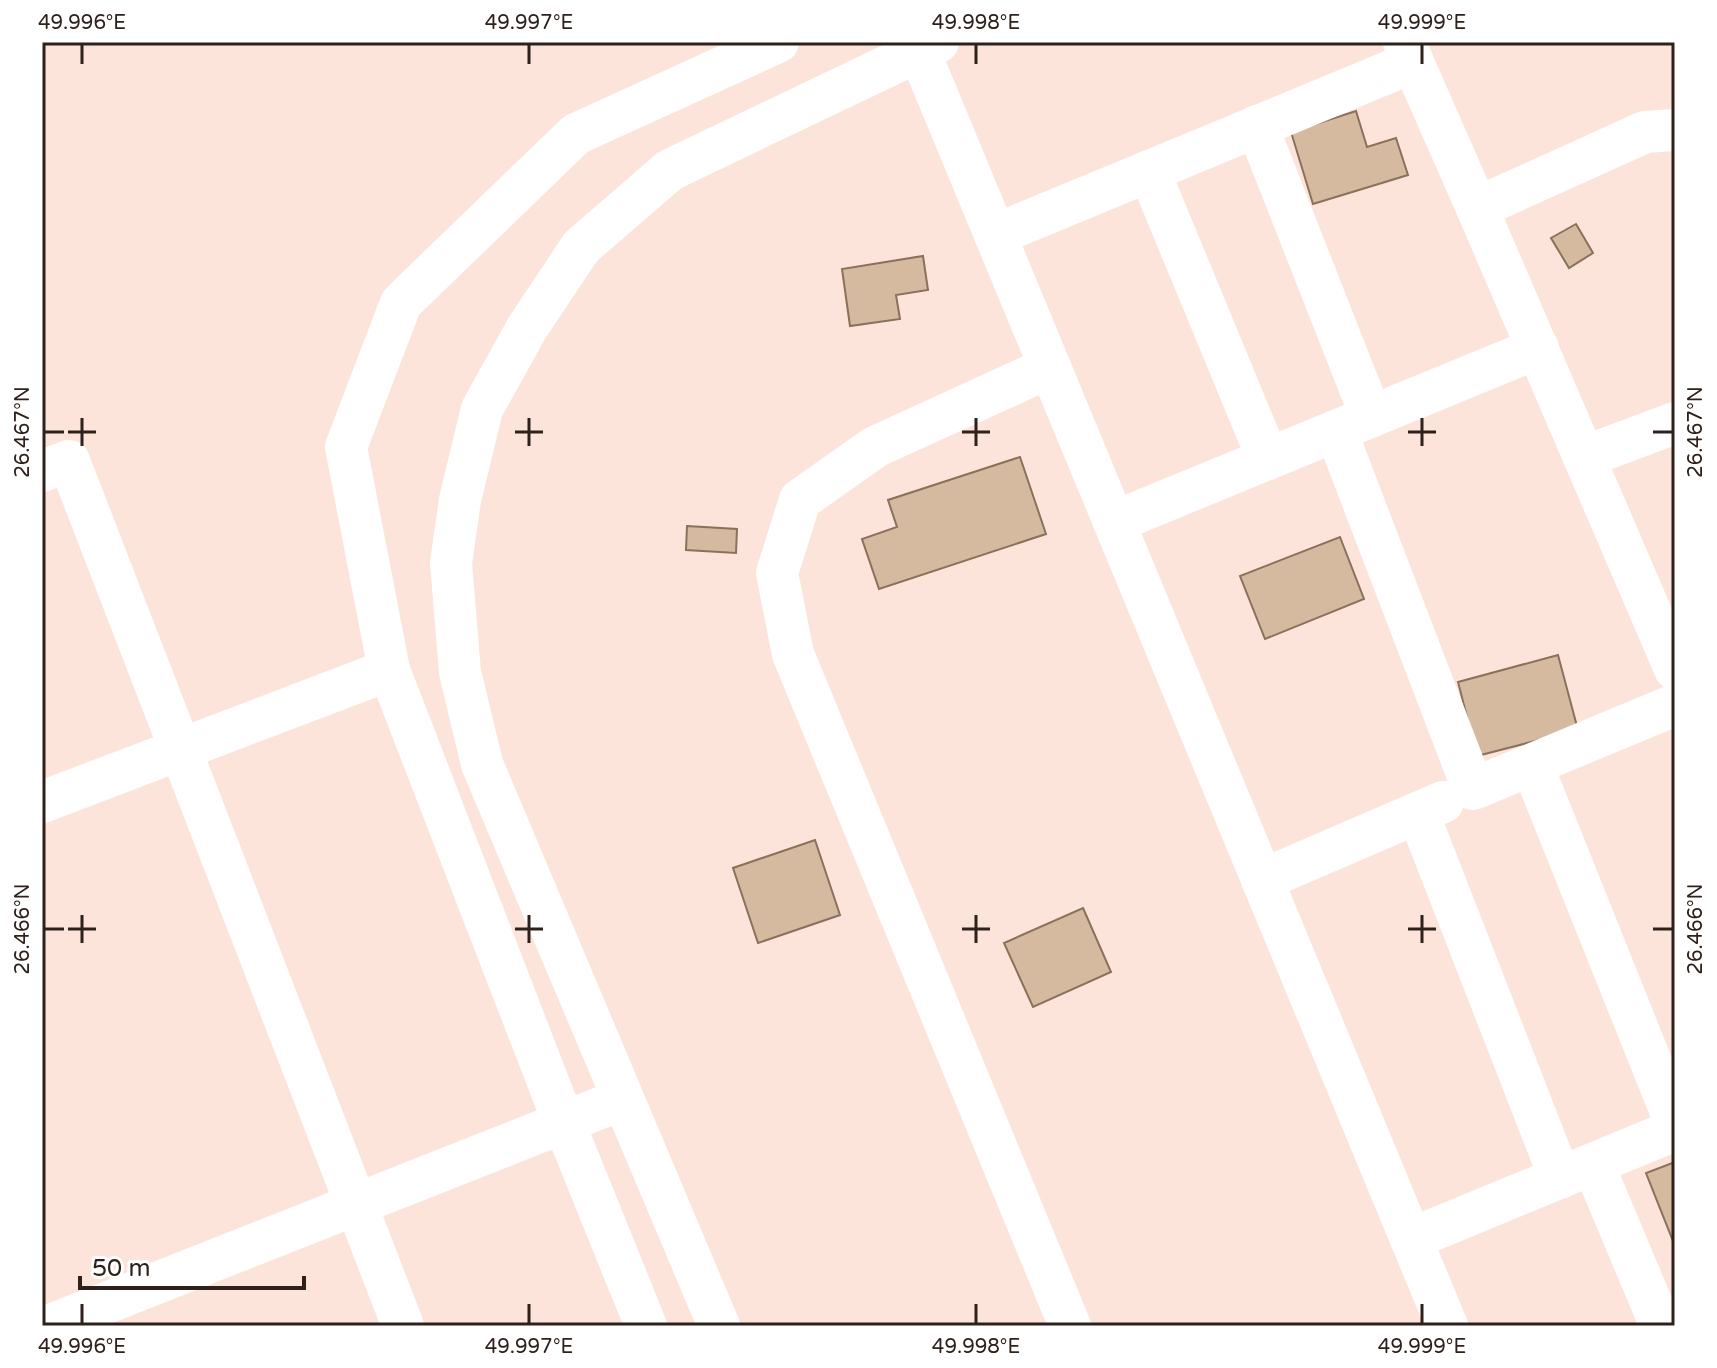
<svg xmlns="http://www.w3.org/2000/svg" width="1717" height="1368" viewBox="0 0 1717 1368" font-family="'Varela Round',sans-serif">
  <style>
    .building { fill: #d5baa0; stroke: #8b7159; stroke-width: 2 }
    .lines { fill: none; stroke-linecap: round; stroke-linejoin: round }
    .minor { stroke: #fff; stroke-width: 42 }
    .ticks { fill: none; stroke: #2e201b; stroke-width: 3 }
    .neatline { fill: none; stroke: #2e201b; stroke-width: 3 }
    .ticks-label { font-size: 20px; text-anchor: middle; fill: #2e201b }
  </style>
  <rect width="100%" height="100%" fill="#fce4db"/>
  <g class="building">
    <polygon points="1356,111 1367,147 1396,138 1408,175 1313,204 1291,132"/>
    <polygon points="1576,224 1593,253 1569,268 1551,238"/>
    <polygon points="923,256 928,290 896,295 900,319 850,326 842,269"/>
    <polygon points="1020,457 1046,534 879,589 862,539 897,527 888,500"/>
    <polygon points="687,526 737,529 736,553 686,550"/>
    <polygon points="1340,537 1364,599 1265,639 1240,576"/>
    <polygon points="1558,655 1578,730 1477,756 1458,682"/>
    <polygon points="815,840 840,915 758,943 733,868"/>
    <polygon points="1083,908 1111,972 1033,1007 1004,943"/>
    <polygon points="1675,1162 1675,1240 1673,1241 1646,1173"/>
  </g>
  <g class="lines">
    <g class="minor">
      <polyline points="1404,42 1477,208"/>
      <polyline points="919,51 1447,1326"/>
      <polyline points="1257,126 1371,416"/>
      <polyline points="1675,130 1645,132 1477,208 1675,669"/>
      <polyline points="1149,171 1268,459"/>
      <polyline points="995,235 1413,62"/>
      <polyline points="1050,367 875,447 800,500 777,573 793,654 1070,1326"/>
      <polyline points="1336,431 1473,789 1675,705"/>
      <polyline points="1584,457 1675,423"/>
      <polyline points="42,471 69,461 403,1326"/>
      <polyline points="1114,522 1538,348"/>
      <polyline points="1532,765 1675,1122"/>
      <polyline points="42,802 389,670"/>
      <polyline points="1418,813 1560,1178"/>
      <polyline points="1262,880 1443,802"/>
      <polyline points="1593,1164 1661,1326"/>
      <polyline points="1411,1239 1675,1130"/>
      <polyline points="48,1326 623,1099"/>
      <polyline points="646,1326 564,1123 389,670 346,447 401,303 576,134 778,42"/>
      <polyline points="719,1326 482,764 460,672 451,563 460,500 482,409 527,328 581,247 670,170 938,42"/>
    </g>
  </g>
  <path class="ticks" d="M82 44V64M529 44V64M976 44V64M1422 44V64M82 418V446M529 418V446M976 418V446M1422 418V446M44 432H64M68 432H96M515 432H543M962 432H990M1408 432H1436M1653 432H1673M82 915V943M529 915V943M976 915V943M1422 915V943M44 929H64M68 929H96M515 929H543M962 929H990M1408 929H1436M1653 929H1673M82 1304V1324M529 1304V1324M976 1304V1324M1422 1304V1324"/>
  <rect width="1717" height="1368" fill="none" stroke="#ffffff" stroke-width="88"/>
  <path d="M80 1276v12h224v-12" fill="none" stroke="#2e201b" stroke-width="4"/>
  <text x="92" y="1276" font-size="24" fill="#2e201b" stroke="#ffffff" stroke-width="6" paint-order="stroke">50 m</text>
  <rect x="44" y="44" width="1629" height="1280" class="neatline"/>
  <g class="ticks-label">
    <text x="82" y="29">49.996°E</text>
    <text x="529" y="29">49.997°E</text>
    <text x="976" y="29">49.998°E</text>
    <text x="1422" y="29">49.999°E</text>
    <text transform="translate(22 432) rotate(-90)" y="7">26.467°N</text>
    <text transform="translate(1695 432) rotate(-90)" y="7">26.467°N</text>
    <text transform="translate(22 929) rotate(-90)" y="7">26.466°N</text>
    <text transform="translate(1695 929) rotate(-90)" y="7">26.466°N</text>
    <text x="82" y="1353">49.996°E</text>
    <text x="529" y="1353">49.997°E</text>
    <text x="976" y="1353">49.998°E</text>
    <text x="1422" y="1353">49.999°E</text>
  </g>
</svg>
